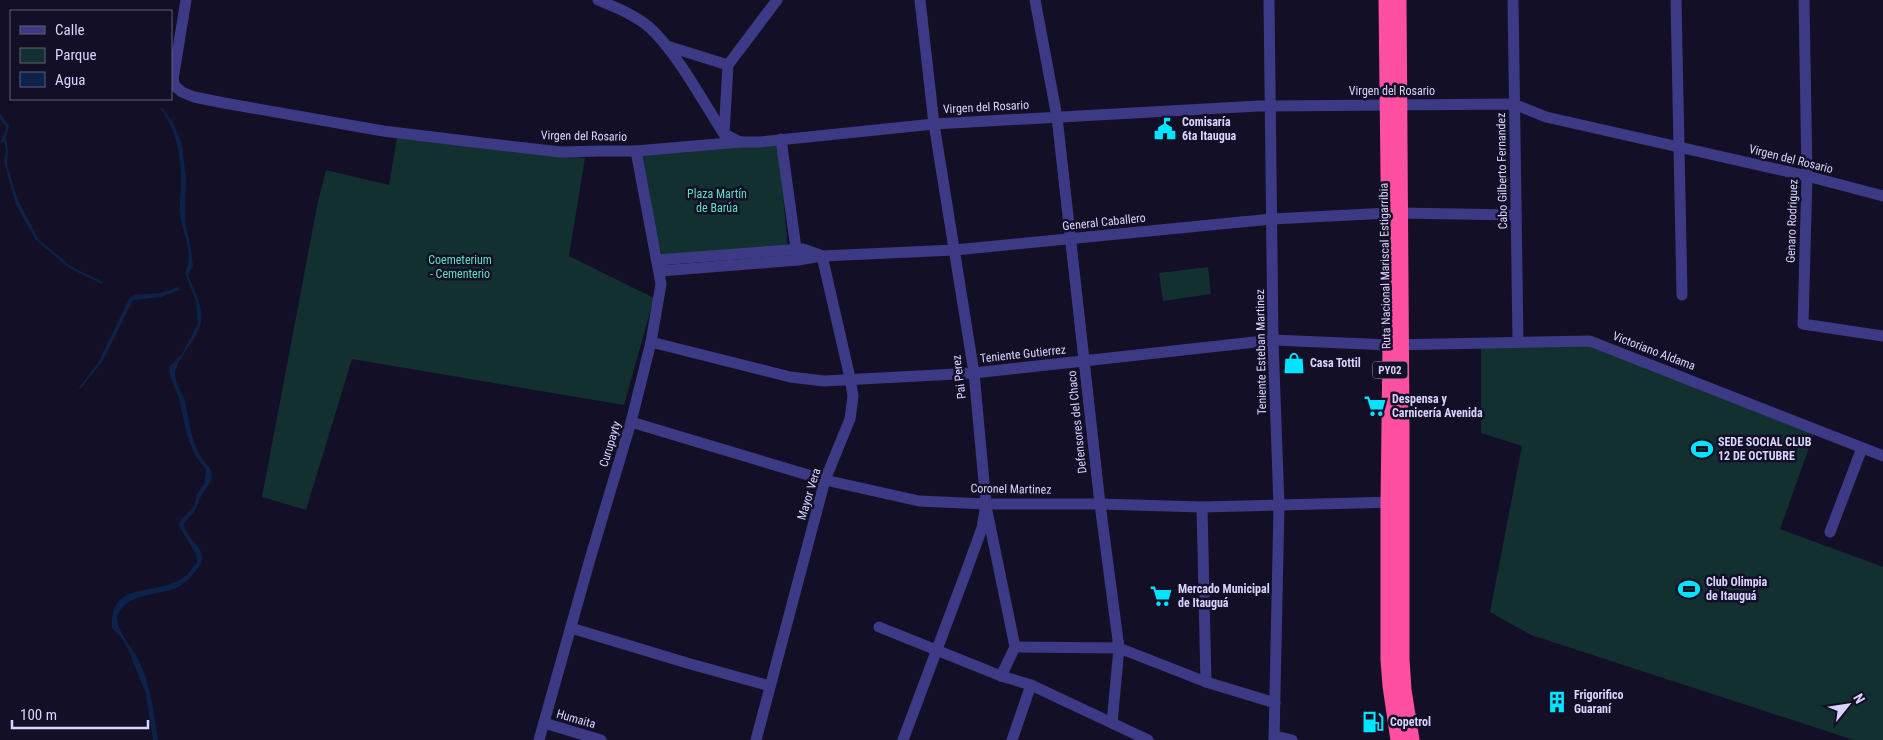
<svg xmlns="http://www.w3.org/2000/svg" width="1883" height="740" viewBox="0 0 1883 740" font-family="'Roboto Condensed',sans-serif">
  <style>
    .green { fill: #12302f }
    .water { fill: #0c2248 }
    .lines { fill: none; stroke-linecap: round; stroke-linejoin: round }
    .minor { stroke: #3d3a85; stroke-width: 11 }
    .highway { stroke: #ff4fa3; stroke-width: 15 }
    .labels { text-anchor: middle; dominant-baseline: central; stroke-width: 5; stroke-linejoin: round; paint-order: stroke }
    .shield { fill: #130f26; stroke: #9e99be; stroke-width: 1 }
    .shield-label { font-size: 11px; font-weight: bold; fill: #d9d4ff }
    .street-label { font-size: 12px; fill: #d9d4ff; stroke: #130f26 }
    .poi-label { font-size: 12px; font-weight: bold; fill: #d9d4ff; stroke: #130f26; text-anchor: start }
    .park-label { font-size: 12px; fill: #5fe0c0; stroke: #130f26 }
  </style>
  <rect width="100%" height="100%" fill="#130f26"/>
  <g class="green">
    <polygon points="397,138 585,158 569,256 654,298 624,405 352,359 306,510 262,497 317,206 326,170 389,185"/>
    <polygon points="778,143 788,248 662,256 638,152"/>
    <polygon points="1208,267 1211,294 1163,301 1159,273"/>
    <polygon points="1593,344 1815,431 1780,529 1883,567 1883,740 1854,740 1531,635 1490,612 1522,446 1481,433 1481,346"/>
  </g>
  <g class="water">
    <path d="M162 107 173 123 182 144 186 180 185 221 191 249 193 266 188 275C193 290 204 306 201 322 198 340 174 360 175 376 176 384 181 390 184 398 189 417 190 438 200 456 203 462 212 467 212 475 212 483 205 489 202 495 198 500 198 507 194 512 191 516 187 519 184 523 184 537 204 546 202 560 201 565 197 569 194 573 190 578 186 582 180 586 159 597 128 591 117 616 117 630 128 643 135 654 151 681 153 710 158 740H153L146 694 128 649 122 638 112 628C110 579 153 597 181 579 187 576 192 568 197 562L196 554 179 526 180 521 194 506 197 494 204 484 206 470 194 453 187 435 179 398 170 376 169 367 182 354 198 323 196 301 185 273C195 253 182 234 180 213 179 203 181 192 181 182 181 156 177 131 161 109Z"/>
    <path d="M0 113 9 126 6 137 8 150 7 165 18 200 39 240 72 267 103 282 102 284 71 269 36 240 16 205 4 161 6 150 4 141 0 143C0 139 6 134 6 127L0 119Z"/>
    <polygon points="179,287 180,290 161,297 133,300 102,362 80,389 79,388 98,363 130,297 135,295 160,293"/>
  </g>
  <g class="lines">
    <g class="minor">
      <polyline points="186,0 173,79 175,86 182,92 194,97 224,103 383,131 499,145 561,152 601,151 636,151 740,142 760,142 934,124 1259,106 1514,104 1546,117 1807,176 1883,196"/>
      <path d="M598 0C615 7 635 15 649 27 677 52 703 102 724 134L738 141"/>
      <polyline points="1035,0 1057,117 1100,504 1119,648 1112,723"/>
      <polyline points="1269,0 1273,340 1279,506 1274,740"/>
      <polyline points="1513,0 1518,341"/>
      <polyline points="1676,0 1682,295"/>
      <polyline points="1804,0 1807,176 1803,324 1883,336"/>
      <polyline points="667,46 728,65 724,134"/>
      <polyline points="728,65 777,0"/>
      <polyline points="781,139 797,256"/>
      <polyline points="1400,213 1516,215"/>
      <polyline points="657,260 803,249 820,255"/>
      <polyline points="660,271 798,260 822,256 955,250 1272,219 1389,213"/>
      <polyline points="651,342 790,377 824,381 974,373 1273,340 1390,345 1590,341 1883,456"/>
      <polyline points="631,422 825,480 919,501 986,504 1100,504 1202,507 1396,502"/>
      <polyline points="1202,507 1206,682"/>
      <polyline points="987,511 1015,647 1001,676"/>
      <polyline points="1830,532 1862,448"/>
      <polyline points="879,627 1001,676 1031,685 1148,740"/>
      <polyline points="571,628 687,663 770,686"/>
      <polyline points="1015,647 1119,648 1206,682 1275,703"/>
      <polyline points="544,723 601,740"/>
      <polyline points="1275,736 1292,740"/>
      <polyline points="539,740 590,559 631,422 651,342 661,284 636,151"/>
      <polyline points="756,740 825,480 850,419 853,396 850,378 822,256"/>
      <polyline points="903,740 966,572 982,528 986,504 974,373 934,124 920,0"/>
      <polyline points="1012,740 1031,685"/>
    </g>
    <g class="highway">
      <polyline points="1386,0 1390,345 1388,503 1388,660 1390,686 1398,740"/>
      <polyline points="1399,0 1402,427 1402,659 1404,690 1412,740"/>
    </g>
  </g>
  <defs>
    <g id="civic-bare" transform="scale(1.725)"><path d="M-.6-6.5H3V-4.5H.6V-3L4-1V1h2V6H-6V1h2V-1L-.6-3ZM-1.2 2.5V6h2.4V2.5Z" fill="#00e5ff" stroke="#130f26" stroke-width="2.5" paint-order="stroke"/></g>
    <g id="shop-bare" transform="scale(1.725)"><path d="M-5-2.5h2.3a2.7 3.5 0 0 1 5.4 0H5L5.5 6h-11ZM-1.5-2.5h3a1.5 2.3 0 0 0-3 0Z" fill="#00e5ff" stroke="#130f26" stroke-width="2.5" paint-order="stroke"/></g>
    <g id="supermarket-bare" transform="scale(1.725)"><path d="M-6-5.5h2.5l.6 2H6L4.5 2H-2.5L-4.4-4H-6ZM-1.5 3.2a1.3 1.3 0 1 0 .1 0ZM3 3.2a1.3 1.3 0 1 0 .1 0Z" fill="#00e5ff" stroke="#130f26" stroke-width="2.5" paint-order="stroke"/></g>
    <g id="stadium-bare" transform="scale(1.725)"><path d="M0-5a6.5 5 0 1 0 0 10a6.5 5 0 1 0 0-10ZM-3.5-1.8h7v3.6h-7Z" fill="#00e5ff" stroke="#130f26" stroke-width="2.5" paint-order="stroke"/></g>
    <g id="building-bare" transform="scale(1.725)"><path d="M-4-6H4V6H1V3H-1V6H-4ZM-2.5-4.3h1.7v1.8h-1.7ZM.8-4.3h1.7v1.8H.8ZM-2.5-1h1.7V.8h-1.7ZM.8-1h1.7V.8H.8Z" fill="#00e5ff" stroke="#130f26" stroke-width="2.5" paint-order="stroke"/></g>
    <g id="fuel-bare" transform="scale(1.725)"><path d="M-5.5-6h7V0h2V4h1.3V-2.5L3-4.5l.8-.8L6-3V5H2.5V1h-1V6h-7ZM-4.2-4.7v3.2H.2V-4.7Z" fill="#00e5ff" stroke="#130f26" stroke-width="2.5" paint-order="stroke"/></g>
  </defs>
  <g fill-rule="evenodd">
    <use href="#civic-bare" x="1165" y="129"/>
    <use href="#shop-bare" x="1294" y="363"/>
    <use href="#supermarket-bare" x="1375" y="406"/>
    <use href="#stadium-bare" x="1702" y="449"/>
    <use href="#stadium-bare" x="1689" y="589"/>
    <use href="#supermarket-bare" x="1161" y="596"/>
    <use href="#building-bare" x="1557" y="702"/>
    <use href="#fuel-bare" x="1373" y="722"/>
  </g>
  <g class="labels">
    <rect class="shield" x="1372.5" y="361.5" width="35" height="17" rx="4"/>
    <g class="shield-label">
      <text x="1390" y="370">PY02</text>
    </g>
    <g class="street-label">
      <text x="1392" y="91">Virgen del Rosario</text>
      <text transform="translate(986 107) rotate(-3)">Virgen del Rosario</text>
      <text transform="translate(584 136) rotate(1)">Virgen del Rosario</text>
      <text transform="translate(1791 159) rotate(14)">Virgen del Rosario</text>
      <text transform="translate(1502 171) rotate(-91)">Cabo Gilberto Fernandez</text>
      <text transform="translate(1792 221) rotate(-88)">Genaro Rodriguez</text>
      <text transform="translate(1104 222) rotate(-6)">General Caballero</text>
      <text transform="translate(1385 266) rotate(-91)">Ruta Nacional Mariscal Estigarribia</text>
      <text transform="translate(1654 351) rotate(21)">Victoriano Aldama</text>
      <text transform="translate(1261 352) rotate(-91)">Teniente Esteban Martinez</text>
      <text transform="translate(1023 354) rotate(-6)">Teniente Gutierrez</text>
      <text transform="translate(959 377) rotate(-97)">Pai Perez</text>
      <text transform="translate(1077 422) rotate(-96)">Defensores del Chaco</text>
      <text transform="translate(610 444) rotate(-73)">Curupayty</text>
      <text transform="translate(1011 489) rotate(1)">Coronel Martinez</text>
      <text transform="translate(809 494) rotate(-73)">Mayor Vera</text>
      <text transform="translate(576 719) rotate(16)">Humaita</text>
    </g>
    <g class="poi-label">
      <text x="1182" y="122">Comisaría<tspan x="1182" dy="14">6ta Itaugua</tspan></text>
      <text x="1310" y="363">Casa Tottil</text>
      <text x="1392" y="399">Despensa y<tspan x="1392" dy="14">Carnicería Avenida</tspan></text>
      <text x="1718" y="442">SEDE SOCIAL CLUB<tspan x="1718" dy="14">12 DE OCTUBRE</tspan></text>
      <text x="1706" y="582">Club Olimpia<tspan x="1706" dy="14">de Itauguá</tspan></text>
      <text x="1178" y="589">Mercado Municipal<tspan x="1178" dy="14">de Itauguá</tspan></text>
      <text x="1574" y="695">Frigorifico<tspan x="1574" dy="14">Guaraní</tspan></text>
      <text x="1390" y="722">Copetrol</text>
    </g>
    <g class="park-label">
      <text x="717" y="194">Plaza Martín<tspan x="717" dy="14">de Barúa</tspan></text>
      <text x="460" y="260">Coemeterium<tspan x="460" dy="14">- Cementerio</tspan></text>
    </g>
  </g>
  <rect x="10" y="10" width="162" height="90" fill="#130f26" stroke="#625e7d"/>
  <rect x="20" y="26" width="25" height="8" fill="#3d3a85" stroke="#625e7d"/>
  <text x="55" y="35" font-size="15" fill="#d9d4ff">Calle</text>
  <rect x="20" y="48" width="25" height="15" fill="#12302f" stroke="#625e7d"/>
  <text x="55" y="60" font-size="15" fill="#d9d4ff">Parque</text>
  <rect x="20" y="72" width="25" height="15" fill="#0c2248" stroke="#625e7d"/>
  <text x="55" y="85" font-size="15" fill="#d9d4ff">Agua</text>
  <g transform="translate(1848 705) rotate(60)" stroke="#130f26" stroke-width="4" paint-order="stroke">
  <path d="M0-4L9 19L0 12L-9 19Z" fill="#d9d4ff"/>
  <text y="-8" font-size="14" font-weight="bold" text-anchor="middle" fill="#d9d4ff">N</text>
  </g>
  <path d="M12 720v8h136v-8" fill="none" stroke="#d9d4ff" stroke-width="2.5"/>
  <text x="20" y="720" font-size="15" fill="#d9d4ff" stroke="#130f26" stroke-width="4" paint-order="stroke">100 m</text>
</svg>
